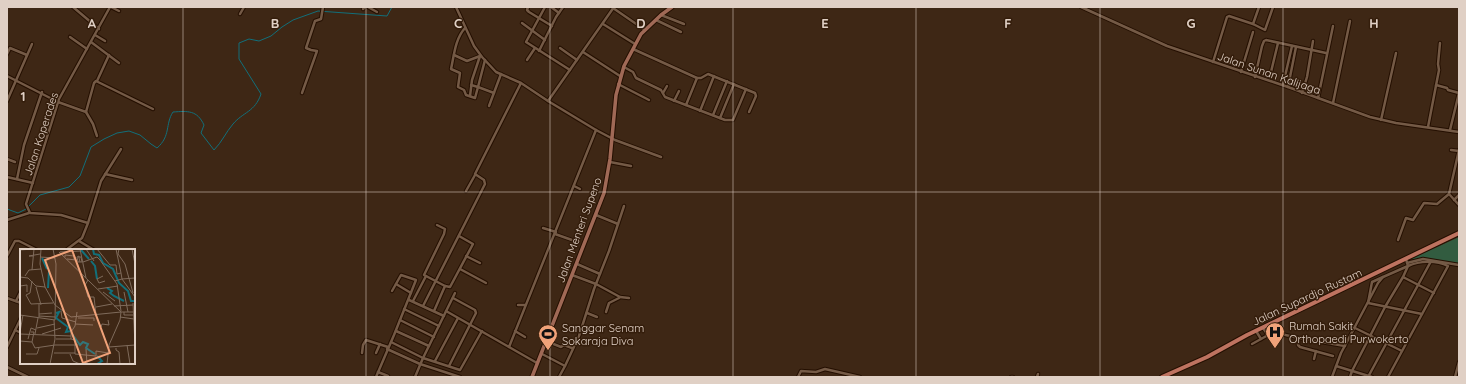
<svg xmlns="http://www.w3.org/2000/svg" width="1466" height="384" viewBox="0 0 1466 384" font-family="Quicksand,sans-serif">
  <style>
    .green { fill: #325c40 }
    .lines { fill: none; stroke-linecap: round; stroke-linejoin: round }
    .stream { stroke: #126f7a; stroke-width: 1 }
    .minor-casing { stroke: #240f00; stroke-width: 4.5 }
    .major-casing { stroke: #240f00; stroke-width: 5.5 }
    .highway-casing { stroke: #240f00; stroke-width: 6 }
    .minor { stroke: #745a46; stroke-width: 2.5 }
    .major { stroke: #a06956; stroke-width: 3.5 }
    .highway { stroke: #be7360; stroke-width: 4 }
    .grid { fill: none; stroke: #e0d0c5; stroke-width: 1; stroke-opacity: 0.55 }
    .labels { text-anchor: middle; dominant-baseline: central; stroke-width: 3; stroke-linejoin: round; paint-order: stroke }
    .street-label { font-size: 11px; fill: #e0d0c5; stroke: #341d0b }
    .poi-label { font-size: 11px; fill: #e0d0c5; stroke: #341d0b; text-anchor: start }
    .inset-river { fill: none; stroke: #126f7a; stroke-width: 2 }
    .inset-road { fill: none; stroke: #7f6b5b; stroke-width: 1 }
    .view { fill: #f0a279; fill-opacity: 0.15; stroke: #f0a279; stroke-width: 2 }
    .inset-edge { fill: none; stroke: #e0d0c5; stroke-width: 2 }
    .grid-label { font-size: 13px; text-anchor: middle; font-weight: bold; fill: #e0d0c5; stroke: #341d0b; stroke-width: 3; stroke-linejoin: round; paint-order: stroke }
  </style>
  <rect width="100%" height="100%" fill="#3e2715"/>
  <polygon class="green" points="1459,237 1459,265 1411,259"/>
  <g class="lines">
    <path class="stream" d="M7 209 18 213 26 209 40 195 69 187 80 176 91 147 104 139 117 133 129 131 140 135 151 144 157 148C171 136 165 124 173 112 188 111 197 110 204 125L201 133 214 150C222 142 226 132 233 124 243 112 255 112 261 94L239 59V43L249 39 259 41 271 36 282 27 293 20 318 11 387 16 392 7"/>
    <g class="minor-casing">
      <g id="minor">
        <polyline points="73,7 99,29"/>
        <polyline points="111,7 119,11"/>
        <polyline points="368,7 377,12"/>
        <polyline points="456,7 474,46 482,57 496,72 521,83 548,101 596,130 615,140 661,157"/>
        <polyline points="528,7 527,10 529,12 552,26"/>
        <polyline points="545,7 526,42 570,70"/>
        <polyline points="551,7 559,13"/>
        <polyline points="1081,7 1167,46 1288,87 1370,117 1396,123 1459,132"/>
        <polyline points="613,8 645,30"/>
        <polyline points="363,9 365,7"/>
        <polyline points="240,14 244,7"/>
        <polyline points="661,15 684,24"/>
        <polyline points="656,20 681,32"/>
        <polyline points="522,23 545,40"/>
        <polyline points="603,24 635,44"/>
        <polyline points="1253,24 1265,30 1273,7"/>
        <path d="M465 28C455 39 454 56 451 69L460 73 458 87 464 90 466 95 475 98 478 87 494 93"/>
        <polyline points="95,35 105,41"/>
        <polyline points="70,37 87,49"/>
        <polyline points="91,42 119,63"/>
        <polyline points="560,48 577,60"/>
        <polyline points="633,49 697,78 701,78 708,74 755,93 756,96 749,112"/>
        <polyline points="539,51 556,17 563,7"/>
        <polyline points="583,52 620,76"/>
        <polyline points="7,54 10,48 27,55"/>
        <polyline points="454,55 467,61 480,56"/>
        <polyline points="527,60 535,48"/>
        <polyline points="1213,62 1227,17 1229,16 1253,24 1259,7"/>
        <polyline points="624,67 633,72 636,78 661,90 665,97 725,120 733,120 746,89"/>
        <polyline points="1241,72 1253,32"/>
        <polyline points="7,76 58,102 86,112 94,83 96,81 153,109"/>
        <polyline points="1270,76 1278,43"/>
        <polyline points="1255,77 1262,46 1264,41 1266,40 1326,53"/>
        <polyline points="97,81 109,55"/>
        <polyline points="618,84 649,100"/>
        <polyline points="471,85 478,87 485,60"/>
        <polyline points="1283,85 1292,46"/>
        <polyline points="1436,85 1447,88 1448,90 1459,93"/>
        <polyline points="1288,87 1296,47"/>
        <polyline points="302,93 317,51 311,50 306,48 315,21 321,19 323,7"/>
        <polyline points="663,93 667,86"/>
        <polyline points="1302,93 1307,77 1313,41"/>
        <polyline points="470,96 472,80 480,56"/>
        <polyline points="1318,98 1333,26"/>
        <polyline points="7,101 32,44"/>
        <polyline points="548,101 614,7"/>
        <polyline points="674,101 679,91"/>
        <polyline points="1333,103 1350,21"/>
        <polyline points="686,105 697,78"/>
        <polyline points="489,106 501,74"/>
        <polyline points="700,111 714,76"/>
        <polyline points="86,112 93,124 97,136"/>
        <polyline points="713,115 727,81"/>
        <polyline points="720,118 734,84"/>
        <polyline points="1381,120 1396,53"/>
        <polyline points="1428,127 1439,70 1438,64 1440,43"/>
        <polyline points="1450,130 1459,93"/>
        <polyline points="1451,150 1459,151"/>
        <polyline points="1459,150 1449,194 1459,205"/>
        <polyline points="7,159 15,162"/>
        <polyline points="610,162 631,166"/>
        <polyline points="105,174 132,180"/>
        <polyline points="7,177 33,183"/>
        <polyline points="17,179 24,145 42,92"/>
        <polyline points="574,186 580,189"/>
        <polyline points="466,191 475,175"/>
        <polyline points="1454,200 1459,195"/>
        <polyline points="596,215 618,224"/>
        <polyline points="7,220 29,213"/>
        <polyline points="88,223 101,181 121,149"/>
        <polyline points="543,228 556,232"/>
        <polyline points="555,234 572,240"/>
        <polyline points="1398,240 1406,218 1413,220 1424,203 1437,204 1449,194"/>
        <polyline points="79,241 94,250"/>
        <polyline points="66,250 82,238 88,223 61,215 30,213 26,204 59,99 110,7"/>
        <polyline points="7,256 15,241 19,241 37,250"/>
        <polyline points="466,256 480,263"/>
        <polyline points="1407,263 1423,259 1459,265"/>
        <polyline points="577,264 600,274"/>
        <polyline points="460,269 486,283"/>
        <polyline points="572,275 596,284 620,297 629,298"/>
        <polyline points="426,276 445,286 450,287 473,244 459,236"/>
        <polyline points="1383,277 1372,282 1368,303 1422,314"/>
        <polyline points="396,284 411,293"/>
        <polyline points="455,293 423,358 460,370 482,331"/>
        <polyline points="7,298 21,303"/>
        <polyline points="409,300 444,316"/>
        <polyline points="16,301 21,291"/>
        <polyline points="413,301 426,276 424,275 444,234 445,229 437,225"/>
        <polyline points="518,305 525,305"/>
        <polyline points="423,306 485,184 484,180 475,174 521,83"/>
        <polyline points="404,309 439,326"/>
        <polyline points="434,311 445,286"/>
        <polyline points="446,311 509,347 596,130"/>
        <polyline points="606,312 609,303 619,298"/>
        <polyline points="587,313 597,317"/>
        <polyline points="400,320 434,337"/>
        <polyline points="1263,328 1270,338 1271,336 1266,326"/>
        <polyline points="1355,328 1402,351"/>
        <polyline points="15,330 21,333"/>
        <polyline points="396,331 429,346"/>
        <polyline points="515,331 525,337"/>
        <polyline points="1256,331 1261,339"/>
        <polyline points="1269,331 1298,338 1345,346"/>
        <polyline points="1298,338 1298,345 1300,347 1333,356"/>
        <polyline points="546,341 561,347 564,345 572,348"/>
        <polyline points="391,342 423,358 415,377"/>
        <polyline points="1252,344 1270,334 1275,335"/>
        <polyline points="7,347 21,318"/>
        <polyline points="509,347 537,363"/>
        <polyline points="387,349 420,364 460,377"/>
        <polyline points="362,353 363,345 366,340 388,347"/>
        <polyline points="376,353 380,344"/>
        <polyline points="542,354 565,366 559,377"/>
        <polyline points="1314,359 1316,351"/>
        <polyline points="435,361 458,318"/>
        <polyline points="449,366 476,313 475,310 453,298"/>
        <polyline points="565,366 579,336 594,289 609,251 624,206"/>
        <polyline points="1336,366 1372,377"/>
        <polyline points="7,367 28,377"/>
        <polyline points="378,372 388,376"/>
        <polyline points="376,377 394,335 416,280 401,275 392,291"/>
        <polyline points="798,377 801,371 816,372 825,369 860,377"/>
        <polyline points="1011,377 1013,377"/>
        <polyline points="1037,377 1038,374"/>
        <polyline points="1332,377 1341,353 1378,283 1383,277 1408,266 1406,259"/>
        <polyline points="1350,377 1352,371 1385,307 1403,277 1434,293"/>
        <polyline points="1368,377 1430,263"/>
        <path d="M1388 377 1448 266C1436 260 1419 261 1408 266L1403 277"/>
        <polyline points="1455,377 1459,362"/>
      </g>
    </g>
    <g class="major-casing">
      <polyline id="major" points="532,377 604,193 610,159 616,95 624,66 641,34 661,15 672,7"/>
    </g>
    <g class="highway-casing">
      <polyline id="highway" points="1162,377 1207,357 1247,335 1459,233"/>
    </g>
    <use href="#minor" class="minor"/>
    <use href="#major" class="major"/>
    <use href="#highway" class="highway"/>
  </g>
  <path class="grid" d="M183 7V377M366 7V377M550 7V377M733 7V377M916 7V377M1100 7V377M1283 7V377M7 192H1459"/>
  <defs>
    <g id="hospital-pin" transform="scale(1)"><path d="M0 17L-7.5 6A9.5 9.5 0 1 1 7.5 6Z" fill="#f0a279" stroke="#341d0b"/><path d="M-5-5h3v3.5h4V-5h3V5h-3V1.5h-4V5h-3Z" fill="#111"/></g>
    <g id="stadium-pin" transform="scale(1)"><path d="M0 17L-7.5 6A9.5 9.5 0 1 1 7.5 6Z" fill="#f0a279" stroke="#341d0b"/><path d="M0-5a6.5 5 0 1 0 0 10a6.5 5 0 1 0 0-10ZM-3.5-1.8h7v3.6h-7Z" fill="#111"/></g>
  </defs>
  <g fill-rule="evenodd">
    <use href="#hospital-pin" x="1275" y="332"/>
    <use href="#stadium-pin" x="548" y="334"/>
  </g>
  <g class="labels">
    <g class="street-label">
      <text transform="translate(1269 73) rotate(19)">Jalan Sunan Kalijaga</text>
      <text transform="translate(41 134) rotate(-72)">Jalan Koperades</text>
      <text transform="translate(579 230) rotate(-70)">Jalan Menteri Supeno</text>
      <text transform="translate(1307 297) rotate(-25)">Jalan Supardjo Rustam</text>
    </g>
    <g class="poi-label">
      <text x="1289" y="326">Rumah Sakit<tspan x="1289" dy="13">Orthopaedi Purwokerto</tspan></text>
      <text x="562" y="328">Sanggar Senam<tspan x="562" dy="13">Sokaraja Diva</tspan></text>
    </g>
  </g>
  <g transform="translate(20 249)">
    <rect width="115" height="115" fill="#3e2715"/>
    <path class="inset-river" d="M73 0 74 5 79 6 83 14 93 20 99 34 108 42 111 52H115M61 1 69 10M22 9 27 20M71 12 75 17 77 30M28 39 29 22M87 39 92 42 90 44 94 47 104 52M36 64 39 63 36 69 48 78 46 83 51 82M52 85 60 96 63 93 68 95 66 99 75 105M77 107 82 112 77 115"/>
    <path class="inset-road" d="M21 0 20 15 25 38M60 0 66 29M66 0 74 12M77 0 90 16H96L97 25 101 24 102 30 115 29M96 0 101 24M99 0 98 5 105 15 113 44M112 0 115 15M0 1 13 0M39 3 101 63H115M40 3 61 2M13 7H9L20 5M20 8 35 9M45 8V6L54 7V11M58 8H61L62 13H58L57 8 59 7V9L60 13M47 10 56 11 54 7M63 13 77 8 80 11 97 35 101 62M12 21 14 0M5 27 9 21 21 20M83 27 77 30 79 34 85 32M0 28 8 29 16 37 25 38 35 56M68 31 65 36 68 48H74L76 66M95 32 102 30 115 48M0 37 7 36V43M16 38 21 56M78 40 98 37M83 43 95 52M104 43 108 63M6 46 11 55 33 54M6 46 10 44 12 32M113 54 115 96M35 56 51 68 101 63M94 57 113 56M76 58 92 55M41 62 42 69 56 73M57 63 55 77 51 83V90L55 91V105L76 107V102L88 104M104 63V66H114M19 65 32 64M0 66 35 71 36 15 33 0M19 67 35 68M19 68V55M100 68 114 70M58 69H74V72M55 75 73 76M81 78 82 75 89 76 88 71M17 79 35 75M0 83 3 66M11 83H14L12 93 15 99 35 96M0 85 51 87M15 85 18 69M22 85 41 79M8 90 11 79 16 81M36 90H51M0 92 12 93M35 96H58M107 96 110 115M89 98 115 96M96 99V101L99 103 100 115M66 100 67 115M34 104H55M6 105H17L19 99M50 105 53 112 60 115M30 115 35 90 34 71M87 115 89 96 100 71 101 63"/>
    <path class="view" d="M52 1 90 104 63 114 25 11Z"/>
    <rect width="115" height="115" class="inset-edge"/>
  </g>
  <g class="grid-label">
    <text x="92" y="28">A</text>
    <text x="275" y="28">B</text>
    <text x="458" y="28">C</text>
    <text x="641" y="28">D</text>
    <text x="825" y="28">E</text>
    <text x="1008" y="28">F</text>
    <text x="1191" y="28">G</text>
    <text x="1374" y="28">H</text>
    <text x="23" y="101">1</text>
  </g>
  <rect width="1466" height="384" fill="none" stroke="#e0d0c5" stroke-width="16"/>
</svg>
